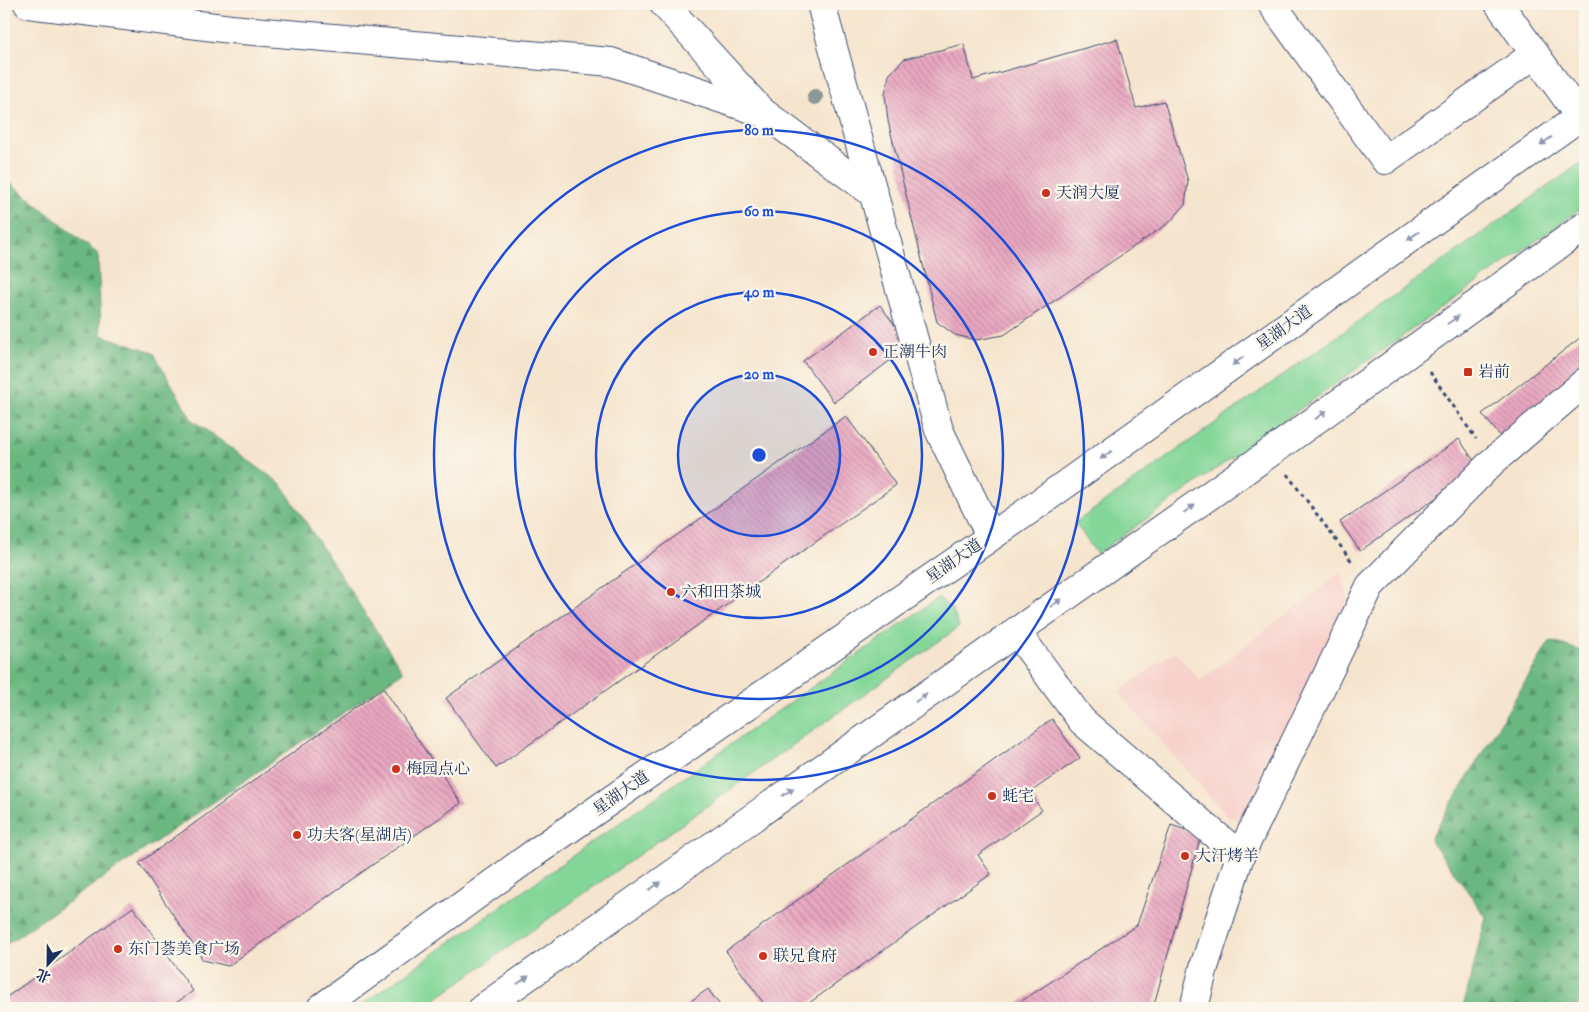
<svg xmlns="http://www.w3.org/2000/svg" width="1589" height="1012" viewBox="0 0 1589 1012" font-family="'IM FELL Double Pica','Noto Serif SC',serif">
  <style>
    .built { fill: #f7d0ca }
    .grass { fill: #84d798; stroke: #50837b }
    .forest { fill: url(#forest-firs); stroke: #43746f }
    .building { fill: url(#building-back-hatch) }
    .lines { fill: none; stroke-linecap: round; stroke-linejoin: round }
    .minor-casing { stroke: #3c4a6f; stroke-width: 30 }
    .major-casing { stroke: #3c4a6f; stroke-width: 30 }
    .path { stroke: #3c4a6f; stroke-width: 3; stroke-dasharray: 4 4; stroke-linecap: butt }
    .minor { stroke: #fff; stroke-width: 28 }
    .major { stroke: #fff; stroke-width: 28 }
    .tree { fill: #8c9898 }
    .oneway { fill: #8d97ae }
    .ring { fill: none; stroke: #1d4ed8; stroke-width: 2.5 }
    .poi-dot { fill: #c8321e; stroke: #fbf7ec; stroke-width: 2 }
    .labels { text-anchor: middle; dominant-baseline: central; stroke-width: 4.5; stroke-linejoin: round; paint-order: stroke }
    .poi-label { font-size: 16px; fill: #1b2f5e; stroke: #fbf7ec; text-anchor: start }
    .street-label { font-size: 16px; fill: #1b2f5e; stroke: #fbf7ec }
    .centre { fill: #1d4ed8; stroke: #fbf7ec; stroke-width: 2.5 }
    .ring-label { font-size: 15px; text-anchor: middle; font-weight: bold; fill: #1d4ed8; stroke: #fbf7ec; stroke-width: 4.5; stroke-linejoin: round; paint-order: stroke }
  </style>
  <defs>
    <pattern id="forest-firs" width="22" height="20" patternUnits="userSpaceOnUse" patternTransform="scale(1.25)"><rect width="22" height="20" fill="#6bb880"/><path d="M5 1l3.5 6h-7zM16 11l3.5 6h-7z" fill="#57966c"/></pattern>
    <pattern id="building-back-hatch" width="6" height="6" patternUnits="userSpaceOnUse" patternTransform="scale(1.25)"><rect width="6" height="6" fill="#eaa7c0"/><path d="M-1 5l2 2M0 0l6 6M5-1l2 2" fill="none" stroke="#bd889f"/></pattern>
  </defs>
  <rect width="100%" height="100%" fill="#fbf7ec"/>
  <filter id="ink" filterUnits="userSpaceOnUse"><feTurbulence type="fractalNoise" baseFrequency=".02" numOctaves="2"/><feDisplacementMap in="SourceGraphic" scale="10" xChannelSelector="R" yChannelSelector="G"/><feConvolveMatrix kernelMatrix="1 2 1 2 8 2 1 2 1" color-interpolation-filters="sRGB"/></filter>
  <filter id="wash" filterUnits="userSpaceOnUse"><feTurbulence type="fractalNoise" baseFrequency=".0096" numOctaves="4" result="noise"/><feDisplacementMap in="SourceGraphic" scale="20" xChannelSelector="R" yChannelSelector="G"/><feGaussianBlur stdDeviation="1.12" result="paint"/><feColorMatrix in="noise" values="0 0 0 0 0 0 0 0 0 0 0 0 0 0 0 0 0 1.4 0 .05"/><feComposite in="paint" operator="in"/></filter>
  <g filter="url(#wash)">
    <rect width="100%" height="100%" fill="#f6e5ce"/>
    <polygon class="built" points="1341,572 1350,605 1247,811 1239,821 1225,814 1118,692 1175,651 1200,681"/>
    <g class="grass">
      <polygon points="1585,160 1585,206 1097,554 1075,523"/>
      <polygon points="938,598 952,609 959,627 423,1008 357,1008"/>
    </g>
    <g class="forest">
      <polygon points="4,178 98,254 101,335 153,352 192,420 281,484 403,672 4,946"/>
      <polygon points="1550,641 1585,652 1585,1008 1463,1008 1486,917 1430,839"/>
    </g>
    <g id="blocks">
      <g class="building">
        <polygon points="1117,39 1136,108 1164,101 1188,181 1185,205 1170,222 1004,335 976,340 955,335 937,322 888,121 885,94 889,75 904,59 964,44 973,80"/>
        <polygon points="880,305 910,346 834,402 803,361"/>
        <polygon points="1585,334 1585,366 1502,438 1482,414"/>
        <polygon points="846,416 896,485 496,768 446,698"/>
        <polygon points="1459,439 1479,468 1360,551 1340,522"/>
        <polygon points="383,688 461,803 228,966 203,960 139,863"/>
        <polygon points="1052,719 1080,758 1029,793 1042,810 978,855 991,874 802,1008 767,1008 726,951"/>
        <polygon points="1171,825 1201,835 1153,1008 1011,1008 1137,925"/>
        <polygon points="133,907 193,991 169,1008 4,1008 4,999"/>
        <polygon points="708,989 722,1008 681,1008"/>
      </g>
    </g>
  </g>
  <g filter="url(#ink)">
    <use href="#blocks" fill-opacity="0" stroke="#3c4a6f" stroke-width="1"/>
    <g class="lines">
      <g class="minor-casing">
        <g id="minor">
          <polyline points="28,4 231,29 611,62 764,113 874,194"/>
          <polyline points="664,4 762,112"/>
          <polyline points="821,4 939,430 990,536"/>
          <polyline points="1272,4 1385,160 1535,54"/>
          <polyline points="1499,4 1580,117"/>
          <polyline points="1016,631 1082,721 1240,856 1204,967 1194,1008"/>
          <polyline points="1240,856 1370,586 1492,462 1585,382"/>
        </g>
      </g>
      <g class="major-casing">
        <g id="major">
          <polyline points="321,1008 536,852 1028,511 1585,113"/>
          <polyline points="483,1008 1271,452 1585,226"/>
        </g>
      </g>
      <g class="path">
        <polyline points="1430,372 1476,439"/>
        <polyline points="1287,474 1353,563"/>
      </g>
      <use href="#minor" class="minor"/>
      <use href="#major" class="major"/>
    </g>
    <circle class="tree" cx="815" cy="97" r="8"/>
    <defs><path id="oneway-solid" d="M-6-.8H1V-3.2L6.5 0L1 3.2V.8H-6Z" transform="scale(1.25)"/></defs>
    <g class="oneway">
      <use href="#oneway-solid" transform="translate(1546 141) rotate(144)"/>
      <use href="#oneway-solid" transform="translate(1413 236) rotate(144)"/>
      <use href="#oneway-solid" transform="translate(1453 320) rotate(-35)"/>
      <use href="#oneway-solid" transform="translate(1238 361) rotate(144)"/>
      <use href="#oneway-solid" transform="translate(1321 415) rotate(-36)"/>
      <use href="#oneway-solid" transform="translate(1106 455) rotate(144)"/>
      <use href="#oneway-solid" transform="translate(1189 509) rotate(-35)"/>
      <use href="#oneway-solid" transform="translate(1056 603) rotate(-35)"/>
      <use href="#oneway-solid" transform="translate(921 698) rotate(-35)"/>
      <use href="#oneway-solid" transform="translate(788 792) rotate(-35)"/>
      <use href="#oneway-solid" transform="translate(655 886) rotate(-35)"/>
      <use href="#oneway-solid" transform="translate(523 980) rotate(-35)"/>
    </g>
  </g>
  <circle cx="759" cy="455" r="81" fill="#1d4ed8" fill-opacity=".12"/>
  <g class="ring">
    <circle cx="759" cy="455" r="81"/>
    <circle cx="759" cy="455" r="163"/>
    <circle cx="759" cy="455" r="244"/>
    <circle cx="759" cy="455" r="325"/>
  </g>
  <g class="poi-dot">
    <circle cx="1046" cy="193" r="5"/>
    <circle cx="873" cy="352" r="5"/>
    <rect x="1463" y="367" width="10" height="10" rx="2.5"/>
    <circle cx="671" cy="592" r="5"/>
    <circle cx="396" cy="769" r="5"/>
    <circle cx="992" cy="796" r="5"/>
    <circle cx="297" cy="835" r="5"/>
    <circle cx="1185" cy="856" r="5"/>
    <circle cx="118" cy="949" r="5"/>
    <circle cx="763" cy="956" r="5"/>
  </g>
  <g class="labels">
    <g class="poi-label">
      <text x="1056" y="193">天润大厦</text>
      <text x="883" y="352">正潮牛肉</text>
      <text x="1478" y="372">岩前</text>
      <text x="681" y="592">六和田茶城</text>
      <text x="406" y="769">梅园点心</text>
      <text x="1002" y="796">蚝宅</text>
      <text x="307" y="835">功夫客(星湖店)</text>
      <text x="1195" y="856">大汗烤羊</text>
      <text x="128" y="949">东门荟美食广场</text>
      <text x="773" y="956">联兄食府</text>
    </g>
    <g class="street-label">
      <text transform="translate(1284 328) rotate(-36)">星湖大道</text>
      <text transform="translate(954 561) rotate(-35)">星湖大道</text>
      <text transform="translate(621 793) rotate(-35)">星湖大道</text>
    </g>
  </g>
  <circle cx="759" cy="455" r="8" class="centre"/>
  <g class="ring-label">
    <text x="759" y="135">80 m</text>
    <text x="759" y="216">60 m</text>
    <text x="759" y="297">40 m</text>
    <text x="759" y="379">20 m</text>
  </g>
  <rect width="1589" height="1012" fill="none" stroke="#fbf7ec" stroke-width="20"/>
  <g transform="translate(48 964) rotate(202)" stroke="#fbf7ec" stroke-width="4" paint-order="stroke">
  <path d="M0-4L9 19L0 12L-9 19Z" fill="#1b2f5e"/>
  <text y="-8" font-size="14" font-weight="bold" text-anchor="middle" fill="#1b2f5e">北</text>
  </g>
</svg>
